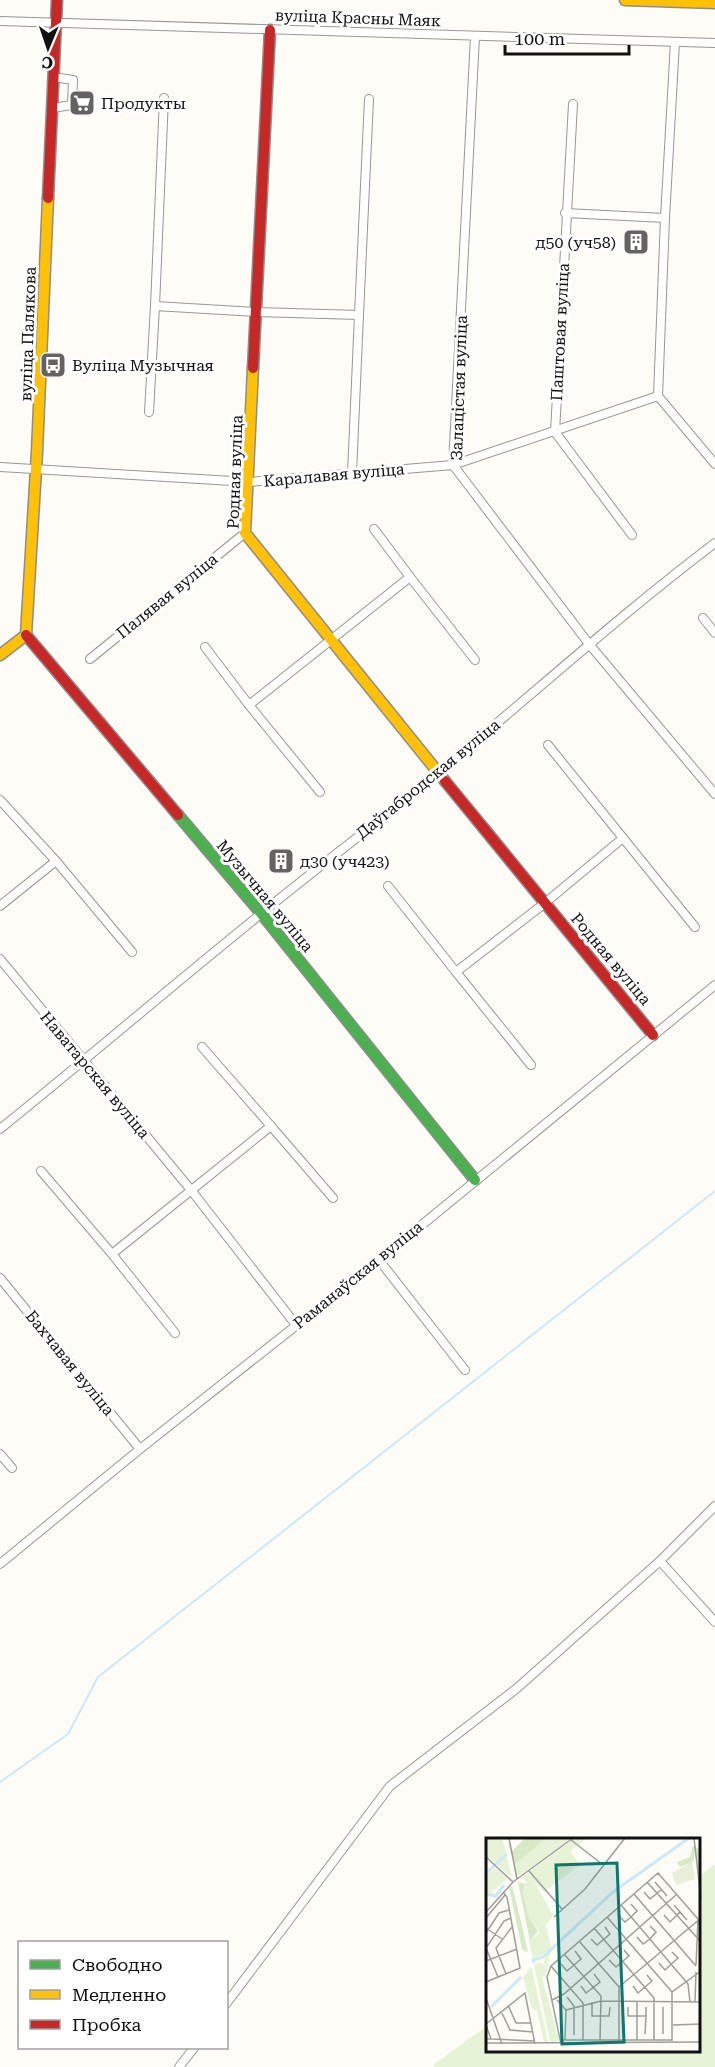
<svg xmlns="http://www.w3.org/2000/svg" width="715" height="2067" viewBox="0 0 715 2067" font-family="'Roboto Serif',serif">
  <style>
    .green { fill: #e7f3d7 }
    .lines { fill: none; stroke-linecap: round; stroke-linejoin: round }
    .stream { stroke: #cde8f7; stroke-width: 2 }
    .street-casing { stroke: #979795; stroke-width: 10 }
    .fast-casing { stroke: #8e8d8b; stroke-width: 13 }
    .slow-casing { stroke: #8e8d8b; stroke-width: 13 }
    .jam-casing { stroke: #8e8d8b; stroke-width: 13 }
    .street { stroke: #fffffe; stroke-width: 8 }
    .fast { stroke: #4caf50; stroke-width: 10 }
    .slow { stroke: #ffc107; stroke-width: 10 }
    .jam { stroke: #c62828; stroke-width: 10 }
    .labels { text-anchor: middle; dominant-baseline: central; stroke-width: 6; stroke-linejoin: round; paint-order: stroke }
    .street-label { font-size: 16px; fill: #111; stroke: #fff }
    .poi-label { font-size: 16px; fill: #111; stroke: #fff; text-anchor: start }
    .inset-river { fill: none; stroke: #cde8f7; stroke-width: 3 }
    .inset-road { fill: none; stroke: #9f9e9b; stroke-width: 1.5 }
    .view { fill: #0f766e; fill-opacity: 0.15; stroke: #0f766e; stroke-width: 3 }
    .inset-edge { fill: none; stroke: #111; stroke-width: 3 }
  </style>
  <rect width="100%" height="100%" fill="#fdfcf7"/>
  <polygon class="green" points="715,1864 715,2067 435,2067 433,2065 487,2026 487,2050 698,2050 699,1876"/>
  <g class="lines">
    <polyline class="stream" points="0,1782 68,1734 98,1677 715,1191"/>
    <g class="street-casing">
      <g id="street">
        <polyline points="0,21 715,43"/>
        <polyline points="475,36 453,465 589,644 715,794"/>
        <polyline points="675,42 665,218 658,396 715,464"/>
        <polyline points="573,104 555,432 632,535"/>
        <polyline points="52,108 72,105 73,80 53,77"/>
        <polyline points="565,213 665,218"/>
        <polyline points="155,306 164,98"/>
        <polyline points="359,315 369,99"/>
        <polyline points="149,412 155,306 256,312 359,315 352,473"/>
        <polyline points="0,467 249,482 453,465 658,396"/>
        <polyline points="374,529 410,577"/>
        <polyline points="703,618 715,633"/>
        <polyline points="205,647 249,705"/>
        <polyline points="90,659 245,533"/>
        <polyline points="548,745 623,838"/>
        <polyline points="320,792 249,705 410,577 475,660"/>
        <polyline points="0,800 56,861"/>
        <polyline points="388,886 456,972"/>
        <polyline points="0,906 56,861 132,952"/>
        <polyline points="0,959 191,1190 296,1325"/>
        <polyline points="202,1047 271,1126"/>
        <polyline points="531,1065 456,972 545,903 623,838 695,927"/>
        <path d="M0 1129C88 1058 174 984 262 913 320 865 382 820 440 771 532 695 620 615 715 543"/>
        <polyline points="41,1171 112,1254"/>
        <polyline points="379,1260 465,1370"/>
        <polyline points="0,1278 140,1449"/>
        <polyline points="175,1333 112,1254 271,1126 333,1198"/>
        <polyline points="0,1454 12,1468"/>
        <polyline points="660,1561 715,1622"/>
        <polyline points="0,1564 140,1449 379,1260 715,985"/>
        <polyline points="226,2004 390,1786 516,1689 660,1561 715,1506"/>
        <polyline points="179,2067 194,2048"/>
      </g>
    </g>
    <g class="fast-casing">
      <polyline id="fast" points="178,815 261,913 475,1180"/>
    </g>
    <g class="slow-casing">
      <g id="slow">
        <polyline points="625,0 715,3"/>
        <polyline points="253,368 245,533 445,781"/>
        <polyline points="0,655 26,635 37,452 48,198"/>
      </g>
    </g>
    <g class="jam-casing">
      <g id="jam">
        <polyline points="48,198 57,0"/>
        <polyline points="253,368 270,30"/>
        <polyline points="26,635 178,815"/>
        <polyline points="445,781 653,1035"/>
      </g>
    </g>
    <use href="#street" class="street"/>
    <use href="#fast" class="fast"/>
    <use href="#slow" class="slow"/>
    <use href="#jam" class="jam"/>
  </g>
  <defs>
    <g id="supermarket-square" transform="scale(1.35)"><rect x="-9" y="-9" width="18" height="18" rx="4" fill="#646362" stroke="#fff"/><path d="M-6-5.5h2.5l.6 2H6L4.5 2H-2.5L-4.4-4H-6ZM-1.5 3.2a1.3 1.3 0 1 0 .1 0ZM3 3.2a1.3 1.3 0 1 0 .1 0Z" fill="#fff"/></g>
    <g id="building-square" transform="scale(1.35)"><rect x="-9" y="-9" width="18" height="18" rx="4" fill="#646362" stroke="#fff"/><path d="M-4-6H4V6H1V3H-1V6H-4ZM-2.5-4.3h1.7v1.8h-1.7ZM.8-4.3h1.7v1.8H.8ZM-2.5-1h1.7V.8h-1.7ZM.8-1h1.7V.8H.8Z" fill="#fff"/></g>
    <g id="bus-square" transform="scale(1.35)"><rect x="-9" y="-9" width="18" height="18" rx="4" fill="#646362" stroke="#fff"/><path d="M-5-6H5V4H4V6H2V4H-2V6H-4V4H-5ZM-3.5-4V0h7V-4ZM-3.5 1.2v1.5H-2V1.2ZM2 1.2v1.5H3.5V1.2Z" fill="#fff"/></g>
  </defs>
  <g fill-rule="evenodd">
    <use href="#supermarket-square" x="82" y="103"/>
    <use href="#building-square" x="636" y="242"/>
    <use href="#bus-square" x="53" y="365"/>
    <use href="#building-square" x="281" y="861"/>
  </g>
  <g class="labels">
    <g class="street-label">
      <text transform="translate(358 18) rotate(2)">вуліца Красны Маяк</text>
      <text transform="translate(560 332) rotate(-87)">Паштовая вуліца</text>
      <text transform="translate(28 334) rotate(-88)">вуліца Палякова</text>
      <text transform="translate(459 388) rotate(-88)">Залацістая вуліца</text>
      <text transform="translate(235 472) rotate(-88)">Родная вуліца</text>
      <text transform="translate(334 475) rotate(-5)">Каралавая вуліца</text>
      <text transform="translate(167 596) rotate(-39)">Палявая вуліца</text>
      <text transform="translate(428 779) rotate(-39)">Даўгабродская вуліца</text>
      <text transform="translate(265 896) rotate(50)">Музычная вуліца</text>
      <text transform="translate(611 959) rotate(50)">Родная вуліца</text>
      <text transform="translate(95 1075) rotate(50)">Наватарская вуліца</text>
      <text transform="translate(358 1275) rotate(-39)">Раманаўская вуліца</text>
      <text transform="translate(70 1363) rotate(51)">Бахчавая вуліца</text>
    </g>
    <g class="poi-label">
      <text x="101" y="103">Продукты</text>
      <text x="616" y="242" text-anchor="end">д50 (уч58)</text>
      <text x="72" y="365">Вуліца Музычная</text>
      <text x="300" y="861">д30 (уч423)</text>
    </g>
  </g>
  <g transform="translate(486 1838)">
    <rect width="214" height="214" fill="#fdfcf7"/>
    <path d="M0 0H16L26 39 0 18ZM60 0H86L33 38 30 36 29 27ZM89 0H101L84 13 94 27 58 54 48 43 67 77 60 87 65 109 60 138 56 139 73 202 68 205 64 203 48 127 55 124 57 128 60 115 47 121 43 104 54 94 42 77 37 55 41 44 35 40ZM9 30 22 40 4 56 0 54V36ZM45 129 47 136 62 204H58L51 173 46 170 37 139Z" fill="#e7f3d7"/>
    <path d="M20 0 26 13 39 0H60L29 27ZM207 8 214 11V39L209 15 207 24 194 29 191 24 204 19ZM32 44 43 47H39L37 55 42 77 52 93 44 103ZM26 48 32 71 42 114 36 111 23 49Z" fill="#d8eac5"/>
    <path d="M206 24 209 41 190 47 186 35Z" fill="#e9eedb"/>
    <path class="inset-river" d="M0 35 21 16M0 56 10 58 18 47M48 125 47 122 57 119 127 54 203 0M5 169 35 139"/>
    <path class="inset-road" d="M23 0 31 41M208 0 215 61M85 2 116 26M0 19 27 44M43 33 76 71M161 44 215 104M169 44 181 58M158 54 164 61 175 52M148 56 210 128M135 67 202 146 204 164M188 67 201 82M0 74 27 44 87 0M132 77 139 84 145 79 151 73 145 66M178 77 184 84 194 74M68 79 99 51 139 0M121 79 186 154M0 80 19 57M0 90 16 101M108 90 168 160V202M0 95 13 75 23 72M151 99 157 106 164 101 170 94 164 88M105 101 111 107 124 96 119 89M93 103 133 149M78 116 115 158 114 202M123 122 130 129 143 118 138 112M0 123 31 111M173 125 179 132 192 120 186 114M75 126 81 133 95 121 89 113M210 127 212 81M65 128 97 165V202M20 136 10 110 26 89M12 139 0 110 18 83 25 80M0 144 34 130 21 59 17 54M95 148 100 155 114 144 108 136M147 148 152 155 166 143 161 137M81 159 88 168V197M0 160 16 206M66 162 78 156 191 56M71 162 80 172 79 202M106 164V178H123L124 169M209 164 210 134M22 167 30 185H45M142 169V178H160V169M80 172 115 163 215 164M15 173 24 192 47 194M0 186 39 155 49 206M0 187 5 201H0M187 187 215 186M159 196 160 178M177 196V169M5 201 49 203M74 202H186M151 202V163M186 203V154L215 133M0 205 215 204M75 206 61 139 65 128 172 35 212 81M133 206V149L215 80"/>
    <path class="view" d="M131 25 138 204 76 206 70 27Z"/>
    <rect width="214" height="214" class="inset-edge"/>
  </g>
  <rect x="18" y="1941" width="210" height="108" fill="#ffffff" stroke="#a0a0a0" stroke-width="1.5"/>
  <rect x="30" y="1960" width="30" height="9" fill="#4caf50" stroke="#a0a0a0" stroke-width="1.5"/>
  <text x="72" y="1971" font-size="18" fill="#111111">Свободно</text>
  <rect x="30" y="1990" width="30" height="9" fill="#ffc107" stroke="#a0a0a0" stroke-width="1.5"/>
  <text x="72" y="2001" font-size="18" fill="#111111">Медленно</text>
  <rect x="30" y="2020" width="30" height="9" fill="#c62828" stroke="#a0a0a0" stroke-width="1.5"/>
  <text x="72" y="2031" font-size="18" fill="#111111">Пробка</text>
  <g transform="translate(48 48) rotate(182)" stroke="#ffffff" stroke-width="4.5" paint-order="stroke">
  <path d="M0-4.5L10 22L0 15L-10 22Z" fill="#111111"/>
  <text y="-9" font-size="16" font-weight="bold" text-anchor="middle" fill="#111111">С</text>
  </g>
  <path d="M505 45v9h124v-9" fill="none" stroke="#111111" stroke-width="3"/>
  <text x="514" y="45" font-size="18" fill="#111111" stroke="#ffffff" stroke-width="4.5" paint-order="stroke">100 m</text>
</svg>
